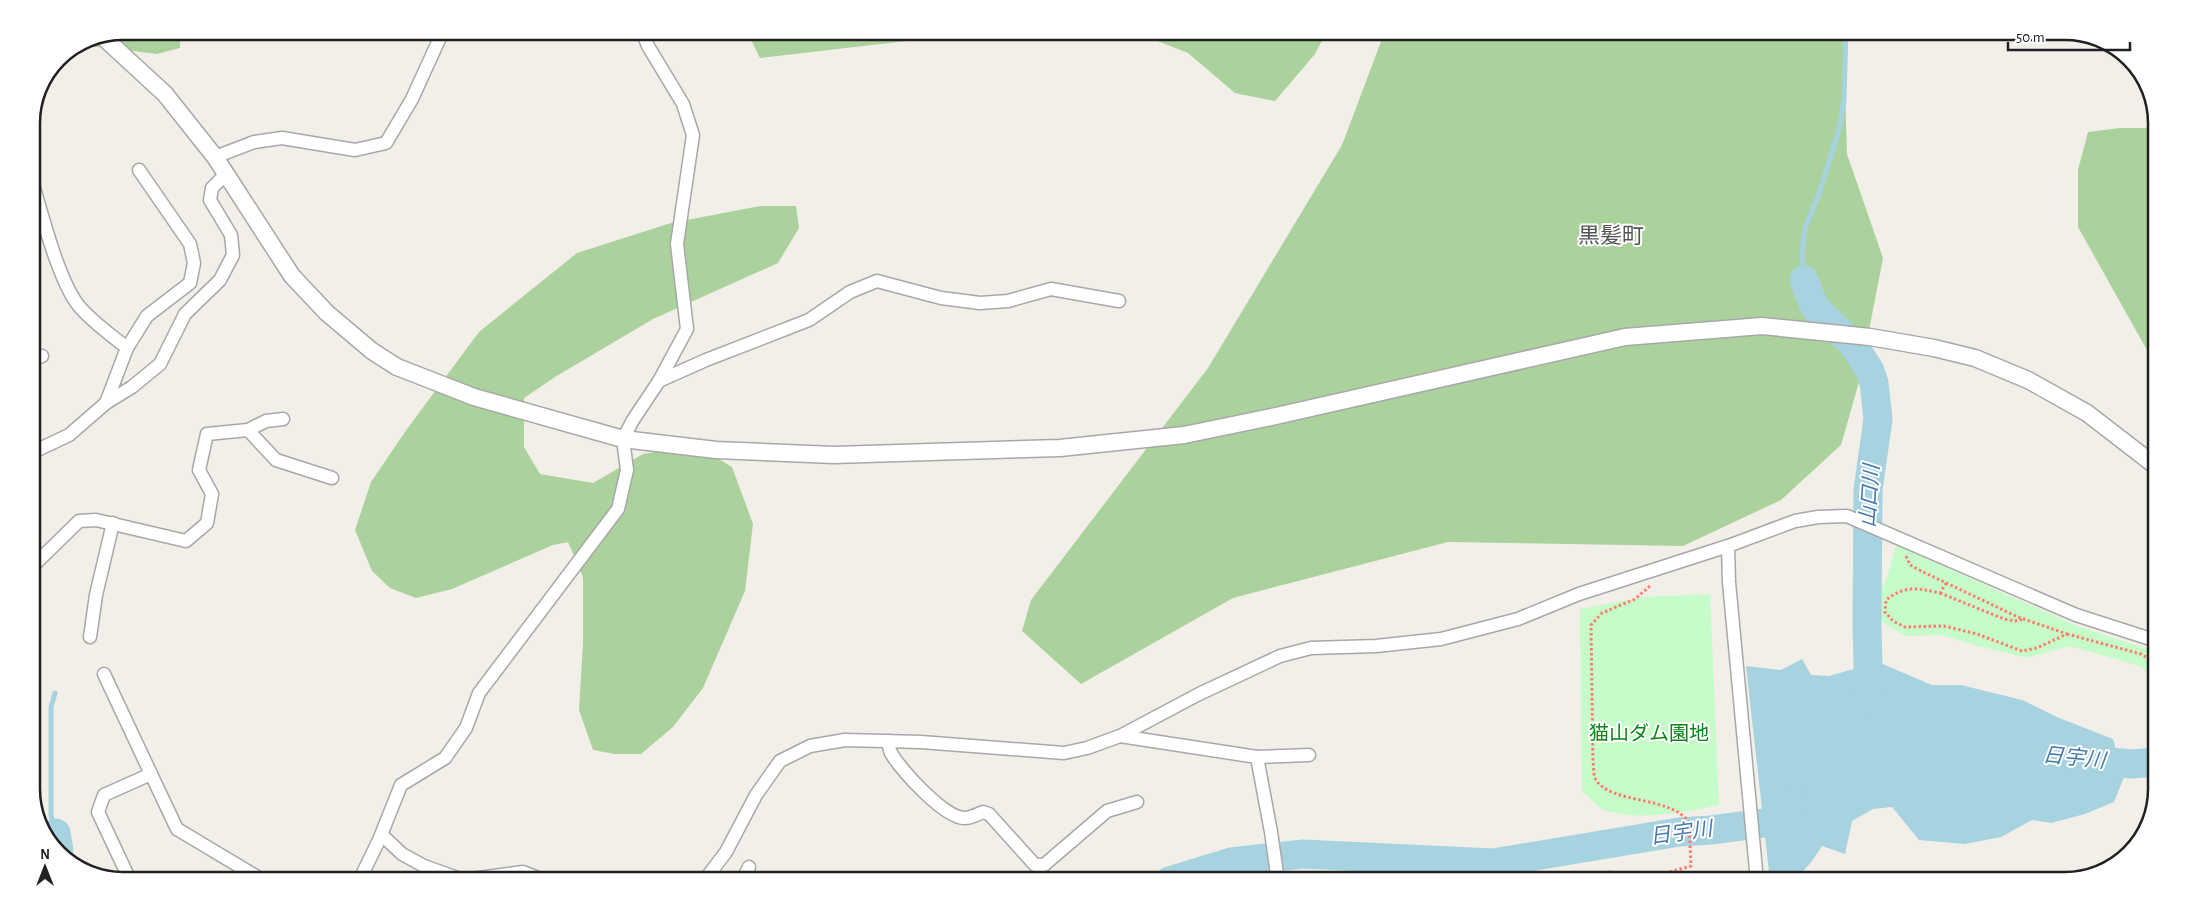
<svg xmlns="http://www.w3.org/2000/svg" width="2188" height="912" viewBox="0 0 2188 912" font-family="'Alegreya Sans','Noto Sans JP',sans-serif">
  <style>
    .forest { fill: #abd29c }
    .park { fill: #c5fcca }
    .water { fill: #a7d3e0 }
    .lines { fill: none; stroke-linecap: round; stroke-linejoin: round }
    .stream { stroke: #a7d3e0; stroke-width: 5 }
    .river { stroke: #a7d3e0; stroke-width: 29 }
    .minor-casing { stroke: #a8a8a8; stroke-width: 15 }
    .tertiary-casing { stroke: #a8a8a8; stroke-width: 19 }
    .path { stroke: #fe7d6c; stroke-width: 3; stroke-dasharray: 2.5 2.5; stroke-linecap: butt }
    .minor { stroke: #fff; stroke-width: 12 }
    .tertiary { stroke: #fff; stroke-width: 16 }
    .labels { text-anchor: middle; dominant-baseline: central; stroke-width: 4; stroke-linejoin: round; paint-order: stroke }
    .park-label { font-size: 20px; fill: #088714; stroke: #fff }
    .water-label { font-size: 21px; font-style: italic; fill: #467aae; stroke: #fff }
    .quarter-label { font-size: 22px; fill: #545454; stroke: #fff }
    .rim { fill: none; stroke: #212121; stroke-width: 2.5 }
  </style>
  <rect width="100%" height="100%" fill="#f2efe8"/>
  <g class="forest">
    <polygon points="123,31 180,31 180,48 157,54 101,47 75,47 88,38"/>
    <polygon points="755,31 993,31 760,58 752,42"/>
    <polygon points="1124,31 1327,31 1315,54 1275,101 1235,93 1188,53 1137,33"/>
    <polygon points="1385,31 1843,31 1847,154 1883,258 1859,382 1841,445 1781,500 1683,546 1448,542 1233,598 1081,684 1022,631 1031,600 1208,368 1342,145"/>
    <polygon points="2120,128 2157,128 2157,368 2078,227 2078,170 2088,132"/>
    <polygon points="760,206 796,206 799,228 778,263 653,319 555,377 524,398 524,447 540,474 593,483 643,454 696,445 732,467 753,524 745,591 703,688 673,727 641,754 614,754 593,750 579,710 583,643 583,577 568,542 553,545 452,589 416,598 390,588 372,571 355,530 371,482 407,429 479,332 577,253 671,223"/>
  </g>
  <g class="park">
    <polygon points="1896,545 2077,626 2157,652 2157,682 2140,666 2070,646 2027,658 1978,646 1942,635 1904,636 1881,621 1877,600 1888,575"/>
    <path d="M1710 594 1719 805C1686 812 1640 821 1606 811 1598 808 1589 797 1582 791L1580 609 1644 597Z"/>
  </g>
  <path class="water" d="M1802 659 1811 675 1829 676 1878 662 1932 685H1961L2022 700 2059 718 2113 739 2124 777 2114 802 2085 814 2051 823 2032 820 2001 837 1965 844 1919 840 1892 807 1873 809 1852 821 1845 854 1822 846C1807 869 1800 881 1770 881L1746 666 1781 670Z"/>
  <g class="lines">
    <g class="stream">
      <polyline points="1804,280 1802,253 1805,228 1818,197 1839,130 1844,101 1846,31"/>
      <polyline points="55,693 51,707 51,815 56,833"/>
    </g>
    <g class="river">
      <polyline points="1804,280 1815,308 1853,344 1870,371 1874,383 1878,419 1868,490 1867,624 1869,704"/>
      <polyline points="2081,759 2131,764 2157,762"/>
      <polyline points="56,833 59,851"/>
      <polyline points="1169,881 1231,862 1303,854 1493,863 1679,832 1711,830 1780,821 1794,804"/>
    </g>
    <g class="minor-casing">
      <g id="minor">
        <polyline points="215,157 254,142 282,138 355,150 386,143 412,99 443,31"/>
        <path d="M31 178C42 213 57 277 78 305 92 322 110 334 127 348L106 403"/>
        <polyline points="127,348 147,316 190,283 194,263 190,244 139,170"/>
        <polyline points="31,360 42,356"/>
        <polyline points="659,381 706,360 809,320 850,292 877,281 941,298 980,303 1008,301 1051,289 1119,301"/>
        <polyline points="248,430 266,421 283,419"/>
        <polyline points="31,438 37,450"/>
        <polyline points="31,453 69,435 106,403 132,387 160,364 185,314 220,280 233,255 231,235 210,200 212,188 226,174"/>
        <polyline points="1728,546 1729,582 1757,881"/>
        <polyline points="31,568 79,521 96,520 186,541 207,523 212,494 199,470 207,434 248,430 276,460 332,478"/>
        <polyline points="90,637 96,595 113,523"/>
        <polyline points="104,674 151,774"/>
        <polyline points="1120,736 1257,757 1271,832 1278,881"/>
        <path d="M888 741C889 745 889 749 891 753 900 769 945 819 965 818 971 818 978 814 983 812L989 814 1035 865H1044L1107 811 1137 802"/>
        <polyline points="1257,757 1309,755"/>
        <polyline points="382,835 402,854 424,866 463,880 523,872 546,881"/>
        <polyline points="134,881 128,876 98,812 104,795 151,774 177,829 264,881"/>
        <polyline points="359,881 379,840 401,785 445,758 466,728 479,693 618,509 627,470 623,439 633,420 659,381 687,329 677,244 693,135 683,104 648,46 642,31"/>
        <polyline points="704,881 726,852 756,795 780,761 810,746 845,740 921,742 1064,753 1087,748 1120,736 1199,694 1280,656 1311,648 1376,646 1441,639 1518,619 1579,594 1728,546 1795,521 1818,517 1847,516 2076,615 2157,641"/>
        <polyline points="742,881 749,867"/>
        <polyline points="1299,881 1332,879 1382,881"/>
        <polyline points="1590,881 1611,878"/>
      </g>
    </g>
    <g class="tertiary-casing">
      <polyline id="tertiary" points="102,36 165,94 215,157 292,276 327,313 372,351 397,367 474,397 623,439 716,450 834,455 1060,448 1184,435 1276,416 1625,337 1762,326 1870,337 1934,348 1975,358 2028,380 2087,413 2157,467"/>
    </g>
    <g class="path">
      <path d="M1906 556 1910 565 1921 571 2018 617 2067 634 2037 648 2022 651 1977 634 1944 626 1905 627 1893 621 1885 612 1886 600C1905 585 1918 588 1940 593L1946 583"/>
      <path d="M1650 586 1635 599 1602 613 1591 625 1593 762C1594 766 1593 774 1595 778 1608 805 1673 795 1689 823L1691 866 1662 874"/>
      <polyline points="1940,593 2004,619 2015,621 2024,619"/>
      <polyline points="2067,634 2141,654 2157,664"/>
    </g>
    <use href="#minor" class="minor"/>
    <use href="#tertiary" class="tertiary"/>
  </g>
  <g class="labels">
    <g class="park-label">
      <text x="1649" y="734">猫山ダム園地</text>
    </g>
    <g class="water-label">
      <text transform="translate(1870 496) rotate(-86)">山口川</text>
      <text transform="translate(2074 758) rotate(6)">日宇川</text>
      <text transform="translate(1681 833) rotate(-8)">日宇川</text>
    </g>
    <g class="quarter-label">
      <text x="1611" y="236">黒髪町</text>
    </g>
  </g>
  <path d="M0 0H2188V912H0ZM123 40H2065A83 83 0 0 1 2148 123V789A83 83 0 0 1 2065 872H123A83 83 0 0 1 40 789V123A83 83 0 0 1 123 40Z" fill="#fff" fill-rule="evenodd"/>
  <path class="rim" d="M123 40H2065A83 83 0 0 1 2148 123V789A83 83 0 0 1 2065 872H123A83 83 0 0 1 40 789V123A83 83 0 0 1 123 40Z"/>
  <g transform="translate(45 867)" stroke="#ffffff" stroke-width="4" paint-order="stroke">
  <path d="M0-4L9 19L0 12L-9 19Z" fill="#212121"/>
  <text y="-8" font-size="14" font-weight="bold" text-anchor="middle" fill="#212121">N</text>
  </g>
  <path d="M2008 42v8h122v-8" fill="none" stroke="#212121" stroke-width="2.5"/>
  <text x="2016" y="42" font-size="15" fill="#212121" stroke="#ffffff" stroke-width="4" paint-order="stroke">50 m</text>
</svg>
